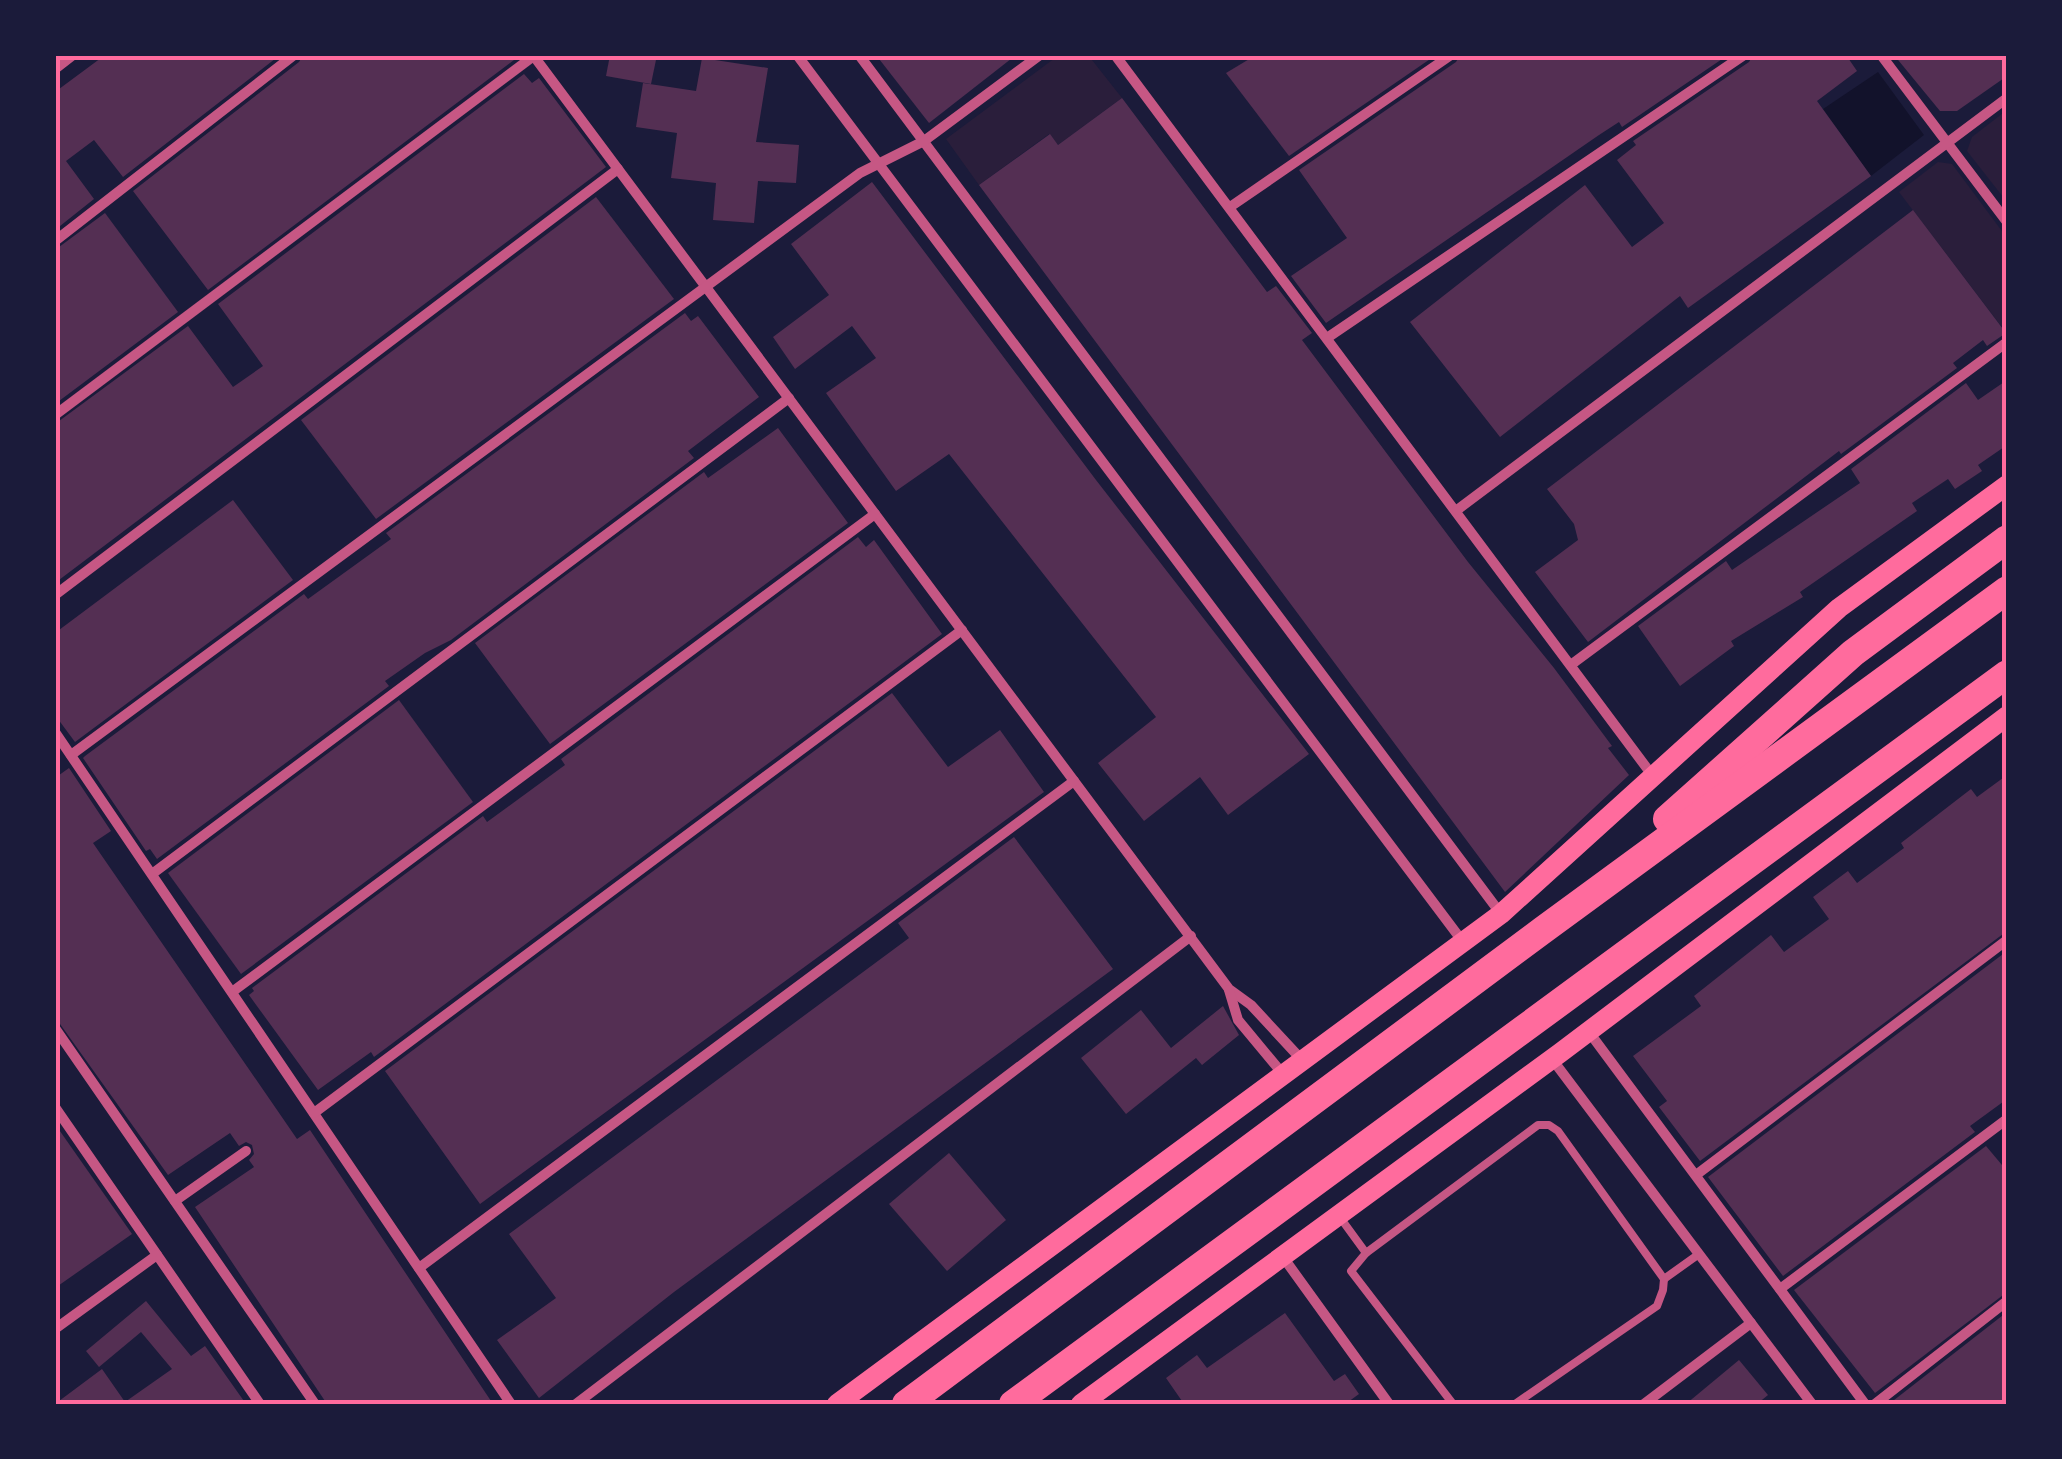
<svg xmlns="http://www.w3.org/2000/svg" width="2062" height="1459" viewBox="0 0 2062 1459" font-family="'Exo 2',sans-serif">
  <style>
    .green { fill: #2a1e3b }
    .water { fill: #12122b }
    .building { fill: #542f53 }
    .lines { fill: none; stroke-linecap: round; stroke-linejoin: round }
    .service { stroke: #c65784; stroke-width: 8 }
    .minor { stroke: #c65784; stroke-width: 10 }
    .secondary { stroke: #ff6b9d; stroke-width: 20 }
    .motorway { stroke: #ff6b9d; stroke-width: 28 }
    .neatline { fill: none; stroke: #ff6b9d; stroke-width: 4 }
  </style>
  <rect width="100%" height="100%" fill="#1b1b3a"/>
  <g class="green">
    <polygon points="1059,55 1088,55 1122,98 1058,145 1049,134 979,185 946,139"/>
    <polygon points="2007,110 2007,202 1967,151 1972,137"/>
    <polygon points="1938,162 1952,164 2007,238 2007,322 2001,326 1899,192"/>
  </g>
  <polygon class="water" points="1878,72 1924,135 1871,176 1823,109"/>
  <g class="building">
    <polygon points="105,55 280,55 123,177 94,140 66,161 94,199 55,230 55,92"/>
    <polygon points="303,55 510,55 514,60 208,290 133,191 299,62"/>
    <polygon points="610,55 657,55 651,84 606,76"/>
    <polygon points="876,55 1016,55 929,123"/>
    <polygon points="1256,55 1436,55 1289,156 1226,73"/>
    <polygon points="1460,55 1728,55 1622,127 1619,122 1599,135 1326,323 1291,276 1347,238 1299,170 1456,62"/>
    <polygon points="1753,55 1846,55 1857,71 1817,101 1871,176 1688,308 1680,296 1500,437 1410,322 1585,185 1632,247 1664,223 1617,160 1636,145 1633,141 1749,62"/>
    <polygon points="1894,55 2007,55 2007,76 1957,111 1940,111"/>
    <polygon points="702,58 768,68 756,142 799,145 796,183 758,181 754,223 713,220 716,183 671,178 677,133 636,127 643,83 696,91"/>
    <polygon points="524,74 532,83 539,78 606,167 55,583 55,424 188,326 233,387 263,366 218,304"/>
    <polygon points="1122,98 1267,292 1276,286 1312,333 1302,340 1468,562 1554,668 1612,746 1608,748 1629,775 1505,892 979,185 1050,134 1058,145"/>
    <polygon points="872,182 1096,480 1309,754 1228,815 1200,777 1144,821 1098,763 1156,717 949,454 896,491 826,393 876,358 852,326 795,369 773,337 829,295 791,244"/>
    <polygon points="596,197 674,299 376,519 301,420"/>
    <polygon points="1913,210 2006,333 1987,346 1983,340 1953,363 1957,368 1841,454 1839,451 1588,642 1535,572 1578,540 1574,524 1547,489"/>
    <polygon points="105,213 178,312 55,404 55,250"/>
    <polygon points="685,313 691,321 698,316 759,397 688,451 694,458 451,640 425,653 385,681 389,686 157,859 150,849 146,851 83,758 85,756 304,594 308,599 391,539 386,533"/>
    <polygon points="2007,380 2007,445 1978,465 1982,471 1955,489 1948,479 1912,503 1917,511 1800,592 1803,597 1731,641 1734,646 1680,686 1638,626 1726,561 1732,570 1860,483 1851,469 1966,383 1978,400"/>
    <polygon points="778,428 848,523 550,744 475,643 704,472 708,478"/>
    <polygon points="233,500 293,580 75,742 55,715 55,633"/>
    <polygon points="858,537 866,547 874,540 942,634 374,1057 371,1052 318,1090 249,995 254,991 252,988 483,816 487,822 565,765 561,759"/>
    <polygon points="892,693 948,767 1000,730 1044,792 480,1204 385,1071"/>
    <polygon points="399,700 473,802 241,974 168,873"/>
    <polygon points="69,768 111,831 93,843 297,1139 310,1130 493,1404 327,1404 195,1207 254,1167 249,1160 254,1154 252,1145 246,1142 239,1146 230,1133 168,1175 55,1017 55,778"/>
    <polygon points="2007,775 2007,931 1700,1161 1659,1107 1667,1101 1633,1056 1701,1006 1694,996 1771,935 1784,952 1829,919 1813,897 1848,871 1857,883 1904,848 1901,843 1971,789 1977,797"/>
    <polygon points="1014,837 1113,969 674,1292 539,1398 497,1340 556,1298 509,1234 909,938 898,923"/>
    <polygon points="2007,951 2007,1099 1970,1126 1975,1132 1783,1276 1708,1177"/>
    <polygon points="1223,1006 1239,1035 1202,1065 1196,1058 1126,1114 1081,1058 1141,1010 1171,1048"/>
    <polygon points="55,1124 132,1234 55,1288"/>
    <polygon points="1986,1146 2007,1171 2007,1292 1875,1393 1794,1290"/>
    <polygon points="949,1153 1006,1220 947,1271 889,1204"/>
    <polygon points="146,1301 191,1356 205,1346 246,1404 55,1404 102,1369 125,1402 172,1369 141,1332 99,1367 86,1351"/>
    <polygon points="2007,1312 2007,1404 1889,1404"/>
    <polygon points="1285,1313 1334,1381 1345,1374 1359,1394 1348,1402 1350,1404 1184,1404 1166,1378 1197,1355 1207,1368"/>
    <polygon points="1739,1360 1768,1395 1757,1404 1686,1404"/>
  </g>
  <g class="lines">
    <g class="service">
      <polyline points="1339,1216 1366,1253"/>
      <polyline points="1664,1279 1699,1254"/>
      <polyline points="1453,1404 1351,1271 1366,1253 1538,1125 1549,1125 1558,1131 1664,1279 1663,1290 1657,1306 1515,1404"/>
    </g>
    <g class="minor">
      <polyline points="533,55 1229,989 1251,1005 1301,1059"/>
      <polyline points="797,55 1463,942"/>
      <polyline points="859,55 1501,914"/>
      <polyline points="1115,55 1652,775"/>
      <polyline points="1881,55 2007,222"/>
      <polyline points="55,69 73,55"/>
      <polyline points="1230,207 1451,55"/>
      <polyline points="55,241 294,55"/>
      <polyline points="1327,338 1744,55"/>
      <polyline points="55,415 535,55"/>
      <polyline points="1457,510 2007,98"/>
      <polyline points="55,595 618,169"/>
      <polyline points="1572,664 2007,342"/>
      <polyline points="55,732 511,1404"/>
      <polyline points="71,755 860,173 924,141 1040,55"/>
      <polyline points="152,874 789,398"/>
      <polyline points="1229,990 1238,1020 1282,1073"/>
      <polyline points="232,992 875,514"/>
      <polyline points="55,1028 315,1404"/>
      <polyline points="1589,1032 1865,1404"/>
      <polyline points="1552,1059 1812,1404"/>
      <polyline points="55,1107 260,1404"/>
      <polyline points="314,1113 962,630"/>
      <polyline points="1696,1175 2007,940"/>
      <polyline points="175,1201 246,1151"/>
      <polyline points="1283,1257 1389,1404"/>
      <polyline points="419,1268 1074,781"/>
      <polyline points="1780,1289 2007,1119"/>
      <polyline points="55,1329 157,1255"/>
      <polyline points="576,1404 1191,936"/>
      <polyline points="1644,1404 1751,1323"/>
      <polyline points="1875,1404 2007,1301"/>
    </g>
    <g class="secondary">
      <polyline points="837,1404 1501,914 1839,608 2007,485"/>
      <polyline points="1081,1404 1560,1053 2007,716"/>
    </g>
    <g class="motorway">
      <polyline points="1667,819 1853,653 2007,539"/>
      <polyline points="906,1404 1543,930 2007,590"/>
      <polyline points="1013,1404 2007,674"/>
    </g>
  </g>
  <rect width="2062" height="1459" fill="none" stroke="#1b1b3a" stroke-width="115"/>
  <rect x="58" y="58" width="1946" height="1344" class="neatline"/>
</svg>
